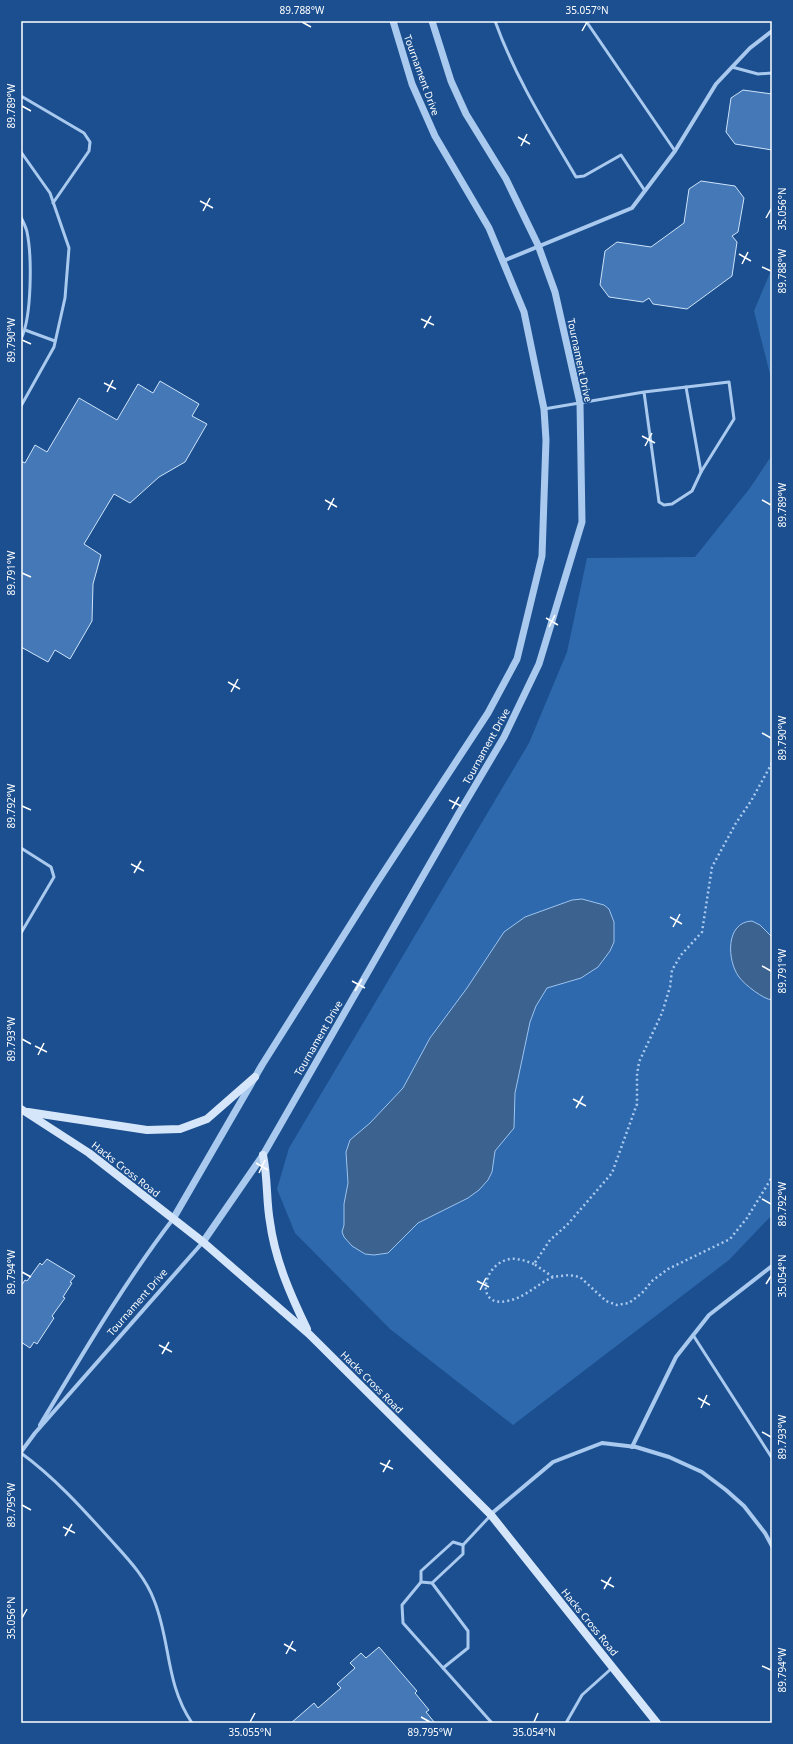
<svg xmlns="http://www.w3.org/2000/svg" width="793" height="1744" viewBox="0 0 793 1744" font-family="'Noto Sans',sans-serif">
  <style>
    .green { fill: #2e69ad }
    .water { fill: #3c6290; stroke: #9cc4f0 }
    .building { fill: #4478b7; stroke: #cfe3fa }
    .lines { fill: none; stroke-linecap: round; stroke-linejoin: round }
    .path { stroke: #a9c9ee; stroke-width: 2.5; stroke-dasharray: 2 3; stroke-linecap: butt }
    .service { stroke: #a9c9ee; stroke-width: 3 }
    .minor { stroke: #a9c9ee; stroke-width: 4 }
    .tertiary { stroke: #a9c9ee; stroke-width: 7 }
    .secondary { stroke: #d6e6fa; stroke-width: 8 }
    .ticks { fill: none; stroke: #fff; stroke-width: 1.5 }
    .labels { text-anchor: middle; dominant-baseline: central; stroke-width: 3.5; stroke-linejoin: round; paint-order: stroke }
    .street-label { font-size: 10px; fill: #fff; stroke: #1b4f8f }
    .neatline { fill: none; stroke: #fff; stroke-width: 1.5 }
    .ticks-label { font-size: 10px; text-anchor: middle; fill: #fff }
  </style>
  <rect width="100%" height="100%" fill="#1b4f8f"/>
  <g class="green">
    <polygon points="772,268 772,382 754,311"/>
    <polygon points="772,455 772,1215 729,1260 513,1425 390,1329 295,1233 277,1189 289,1148 529,743 567,652 587,558 695,557 750,488"/>
  </g>
  <g class="water">
    <polygon points="582,899 604,905 609,909 614,922 614,942 610,951 598,967 581,978 547,988 536,1006 530,1022 515,1093 514,1128 495,1151 492,1172 488,1180 479,1190 468,1198 418,1223 388,1253 374,1255 365,1254 352,1246 344,1237 342,1232 344,1225 344,1204 348,1183 346,1152 350,1140 370,1123 403,1088 430,1038 467,988 504,932 525,917 572,900"/>
    <path d="M752 921 760 925 772 937V1000C763 999 745 985 739 977 727 961 725 922 752 921Z"/>
  </g>
  <g class="building">
    <polygon points="743,90 772,94 772,150 735,144 726,132 731,98"/>
    <polygon points="701,181 735,186 744,198 738,232 732,236 737,242 732,276 687,309 653,304 649,298 643,302 609,297 600,285 605,251 617,242 651,247 684,223 689,189"/>
    <polygon points="160,381 199,404 192,416 207,424 185,462 159,477 130,503 114,494 84,544 101,555 93,584 92,621 70,659 55,650 48,662 21,647 21,461 25,463 35,445 47,452 79,398 117,420 138,384 153,393"/>
    <polygon points="47,1259 75,1276 70,1282 72,1283 63,1297 65,1298 52,1316 54,1318 37,1344 34,1342 30,1348 21,1342 21,1286 25,1280 27,1281 40,1263 42,1265"/>
    <polygon points="379,1647 417,1691 415,1693 429,1710 426,1712 435,1723 291,1723 314,1703 318,1708 341,1688 337,1684 355,1668 350,1663 361,1653 366,1658"/>
  </g>
  <g class="lines">
    <g class="path">
      <polyline points="772,763 751,801 736,823 712,867 702,932 681,955 672,970 670,987 662,1013 639,1062 637,1075 637,1104 612,1173 567,1225 550,1240 534,1264 553,1277 569,1275 580,1277 606,1301 617,1305 629,1303 642,1293 652,1281 668,1269 730,1239 747,1218 772,1177"/>
      <path d="M534 1264C526 1261 518 1258 510 1259 483 1263 474 1308 507 1301 525 1298 537 1284 553 1277"/>
    </g>
    <g class="service">
      <path d="M495 21C515 77 546 126 576 177L584 176 621 155 645 191"/>
      <polyline points="586,21 675,151"/>
      <polyline points="732,67 758,74 772,73"/>
      <polyline points="21,96 84,133 90,142 89,151 53,203"/>
      <polyline points="21,152 50,193 69,248 65,298 54,347 21,406"/>
      <path d="M21 217C23 222 26 227 27 232 32 256 32 317 21 339"/>
      <polyline points="25,330 55,341"/>
      <polyline points="686,387 701,472"/>
      <polyline points="544,409 644,392 729,382 734,419 701,472 692,491 672,504 664,505 659,502 644,392"/>
      <polyline points="21,848 51,867 54,877 21,933"/>
      <polyline points="693,1335 772,1458"/>
      <path d="M21 1453C54 1477 82 1508 110 1539 127 1558 145 1576 154 1600 171 1642 165 1683 192 1723"/>
      <polyline points="463,1545 453,1542 421,1571 421,1582 402,1605 403,1623 492,1723"/>
      <polyline points="421,1582 432,1583 463,1554 463,1545 491,1515"/>
      <polyline points="432,1583 468,1631 468,1648 443,1668"/>
      <polyline points="566,1723 582,1695 612,1668"/>
    </g>
    <g class="minor">
      <polyline points="503,261 632,208 675,151 716,84 750,48 772,31"/>
      <path d="M40 1425C82 1355 124 1283 173 1219"/>
      <polyline points="632,1447 676,1357 709,1315 772,1266"/>
      <polyline points="21,1452 35,1433 203,1242"/>
      <polyline points="491,1514 553,1462 602,1443 636,1447 669,1457 702,1472 726,1490 744,1506 765,1533 772,1546"/>
    </g>
    <g class="tertiary">
      <polyline points="173,1219 262,1065 376,884 488,713 517,659 542,556 546,440 544,409 524,312 489,228 435,136 412,84 393,21"/>
      <polyline points="203,1242 263,1155 459,813 504,737 539,664 582,522 580,403 555,292 538,245 506,179 466,114 451,81 432,21"/>
    </g>
    <g class="secondary">
      <polyline points="21,1109 89,1153 203,1242 309,1334 491,1515 657,1723"/>
      <polyline points="28,1112 147,1130 180,1129 207,1119 255,1077"/>
      <path d="M263 1155C268 1178 266 1200 270 1222 275 1260 291 1296 307 1329"/>
    </g>
  </g>
  <path class="ticks" d="M302 22 311 27M582 31 587 22M22 106 31 111M518 137 530 144M521 146 527 134M200 201 213 208M203 211 210 198M766 218 771 209M739 254 751 261M742 264 748 252M762 267 771 271M421 319 434 325M424 328 431 316M22 340 31 344M104 383 116 389M107 392 113 380M642 436 655 443M645 446 652 433M325 500 337 507M762 500 771 505M328 510 334 498M22 573 31 577M546 618 558 625M549 627 555 615M228 682 240 689M231 692 238 679M762 733 771 738M449 800 461 806M22 806 31 810M452 809 459 797M131 864 144 871M134 873 141 861M670 917 682 924M673 927 680 914M762 966 771 971M352 981 365 988M355 991 362 979M22 1039 31 1044M35 1046 47 1052M38 1055 44 1043M573 1099 586 1106M576 1108 583 1096M256 1163 268 1170M259 1173 265 1160M762 1199 771 1204M22 1272 31 1277M477 1281 489 1287M766 1284 771 1276M480 1290 486 1278M159 1345 172 1352M162 1354 169 1342M698 1398 710 1405M701 1408 707 1395M762 1432 771 1437M380 1463 393 1469M383 1472 390 1460M22 1505 31 1510M63 1527 75 1533M65 1536 72 1524M601 1580 614 1587M604 1589 611 1577M22 1618 27 1609M284 1644 296 1651M286 1654 293 1641M762 1666 771 1670M421 1717 430 1722M250 1722 255 1713M534 1722 538 1713"/>
  <g class="labels">
    <g class="street-label">
      <text transform="translate(422 75) rotate(70)">Tournament Drive</text>
      <text transform="translate(580 360) rotate(78)">Tournament Drive</text>
      <text transform="translate(486 746) rotate(-61)">Tournament Drive</text>
      <text transform="translate(318 1038) rotate(-60)">Tournament Drive</text>
      <text transform="translate(126 1169) rotate(38)">Hacks Cross Road</text>
      <text transform="translate(137 1302) rotate(-49)">Tournament Drive</text>
      <text transform="translate(372 1382) rotate(45)">Hacks Cross Road</text>
      <text transform="translate(590 1622) rotate(51)">Hacks Cross Road</text>
    </g>
  </g>
  <rect width="793" height="1744" fill="none" stroke="#1b4f8f" stroke-width="44"/>
  <rect x="22" y="22" width="749" height="1700" class="neatline"/>
  <g class="ticks-label">
    <text x="302" y="14">89.788°W</text>
    <text x="587" y="14">35.057°N</text>
    <text transform="translate(11 106) rotate(-90)" y="4">89.789°W</text>
    <text transform="translate(782 209) rotate(-90)" y="4">35.056°N</text>
    <text transform="translate(782 271) rotate(-90)" y="4">89.788°W</text>
    <text transform="translate(11 340) rotate(-90)" y="4">89.790°W</text>
    <text transform="translate(782 505) rotate(-90)" y="4">89.789°W</text>
    <text transform="translate(11 573) rotate(-90)" y="4">89.791°W</text>
    <text transform="translate(782 738) rotate(-90)" y="4">89.790°W</text>
    <text transform="translate(11 806) rotate(-90)" y="4">89.792°W</text>
    <text transform="translate(782 971) rotate(-90)" y="4">89.791°W</text>
    <text transform="translate(11 1039) rotate(-90)" y="4">89.793°W</text>
    <text transform="translate(782 1204) rotate(-90)" y="4">89.792°W</text>
    <text transform="translate(11 1272) rotate(-90)" y="4">89.794°W</text>
    <text transform="translate(782 1276) rotate(-90)" y="4">35.054°N</text>
    <text transform="translate(782 1437) rotate(-90)" y="4">89.793°W</text>
    <text transform="translate(11 1505) rotate(-90)" y="4">89.795°W</text>
    <text transform="translate(11 1618) rotate(-90)" y="4">35.056°N</text>
    <text transform="translate(782 1670) rotate(-90)" y="4">89.794°W</text>
    <text x="250" y="1736">35.055°N</text>
    <text x="430" y="1736">89.795°W</text>
    <text x="534" y="1736">35.054°N</text>
  </g>
</svg>
